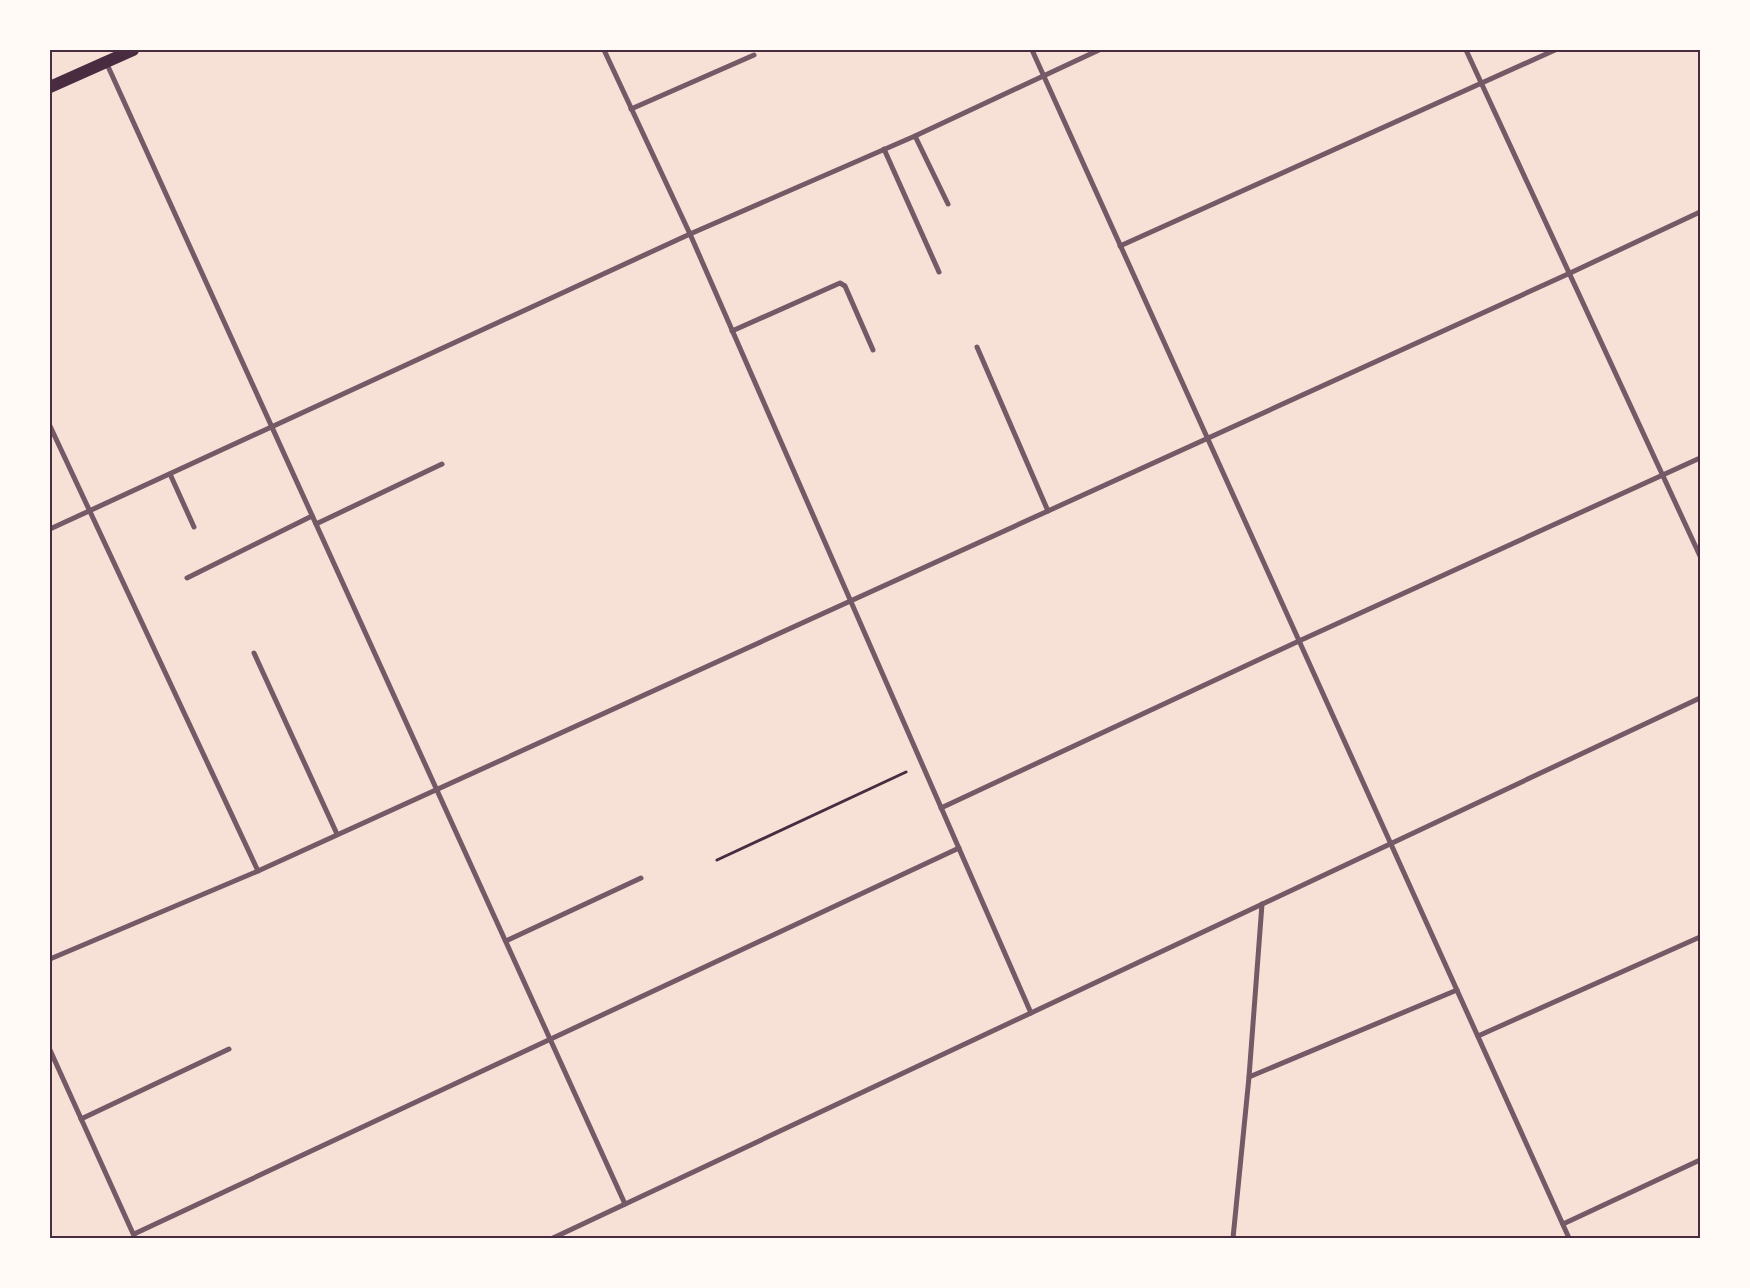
<svg xmlns="http://www.w3.org/2000/svg" width="1750" height="1288" viewBox="0 0 1750 1288" font-family="Figtree,sans-serif">
  <style>
    .lines { fill: none; stroke-linecap: round; stroke-linejoin: round }
    .path { stroke: #4a2c40; stroke-width: 3 }
    .minor { stroke: #755966; stroke-width: 5 }
    .primary { stroke: #4a2c40; stroke-width: 12 }
    .neatline { fill: none; stroke: #4a2c40; stroke-width: 2 }
  </style>
  <rect width="100%" height="100%" fill="#f7e1d7"/>
  <g class="lines">
    <polyline class="path" points="717,860 906,772"/>
    <g class="minor">
      <polyline points="604,50 690,234 1031,1013"/>
      <polyline points="1032,50 1569,1238"/>
      <polyline points="1466,50 1700,556"/>
      <polyline points="106,62 625,1204"/>
      <polyline points="631,109 754,55"/>
      <polyline points="915,136 948,204"/>
      <polyline points="884,149 939,272"/>
      <polyline points="1120,246 1555,50"/>
      <polyline points="732,331 840,283 845,286 873,350"/>
      <polyline points="977,347 1048,511"/>
      <polyline points="50,426 258,871"/>
      <polyline points="170,474 194,527"/>
      <polyline points="316,524 442,464"/>
      <polyline points="50,529 690,234 915,136 1099,50"/>
      <polyline points="187,578 312,516"/>
      <polyline points="254,653 337,834"/>
      <polyline points="941,808 1299,641 1700,458"/>
      <polyline points="506,941 641,878"/>
      <polyline points="50,959 258,871 1568,274 1700,212"/>
      <polyline points="1478,1036 1700,937"/>
      <polyline points="50,1050 135,1238"/>
      <polyline points="1249,1077 1457,990"/>
      <polyline points="81,1119 229,1049"/>
      <polyline points="1563,1224 1700,1160"/>
      <polyline points="134,1234 959,848"/>
      <polyline points="553,1238 1700,698"/>
      <polyline points="1233,1238 1249,1077 1262,904"/>
    </g>
    <polyline class="primary" points="50,87 133,50"/>
  </g>
  <rect width="1750" height="1288" fill="none" stroke="#fffaf5" stroke-width="102"/>
  <rect x="51" y="51" width="1648" height="1186" class="neatline"/>
</svg>
